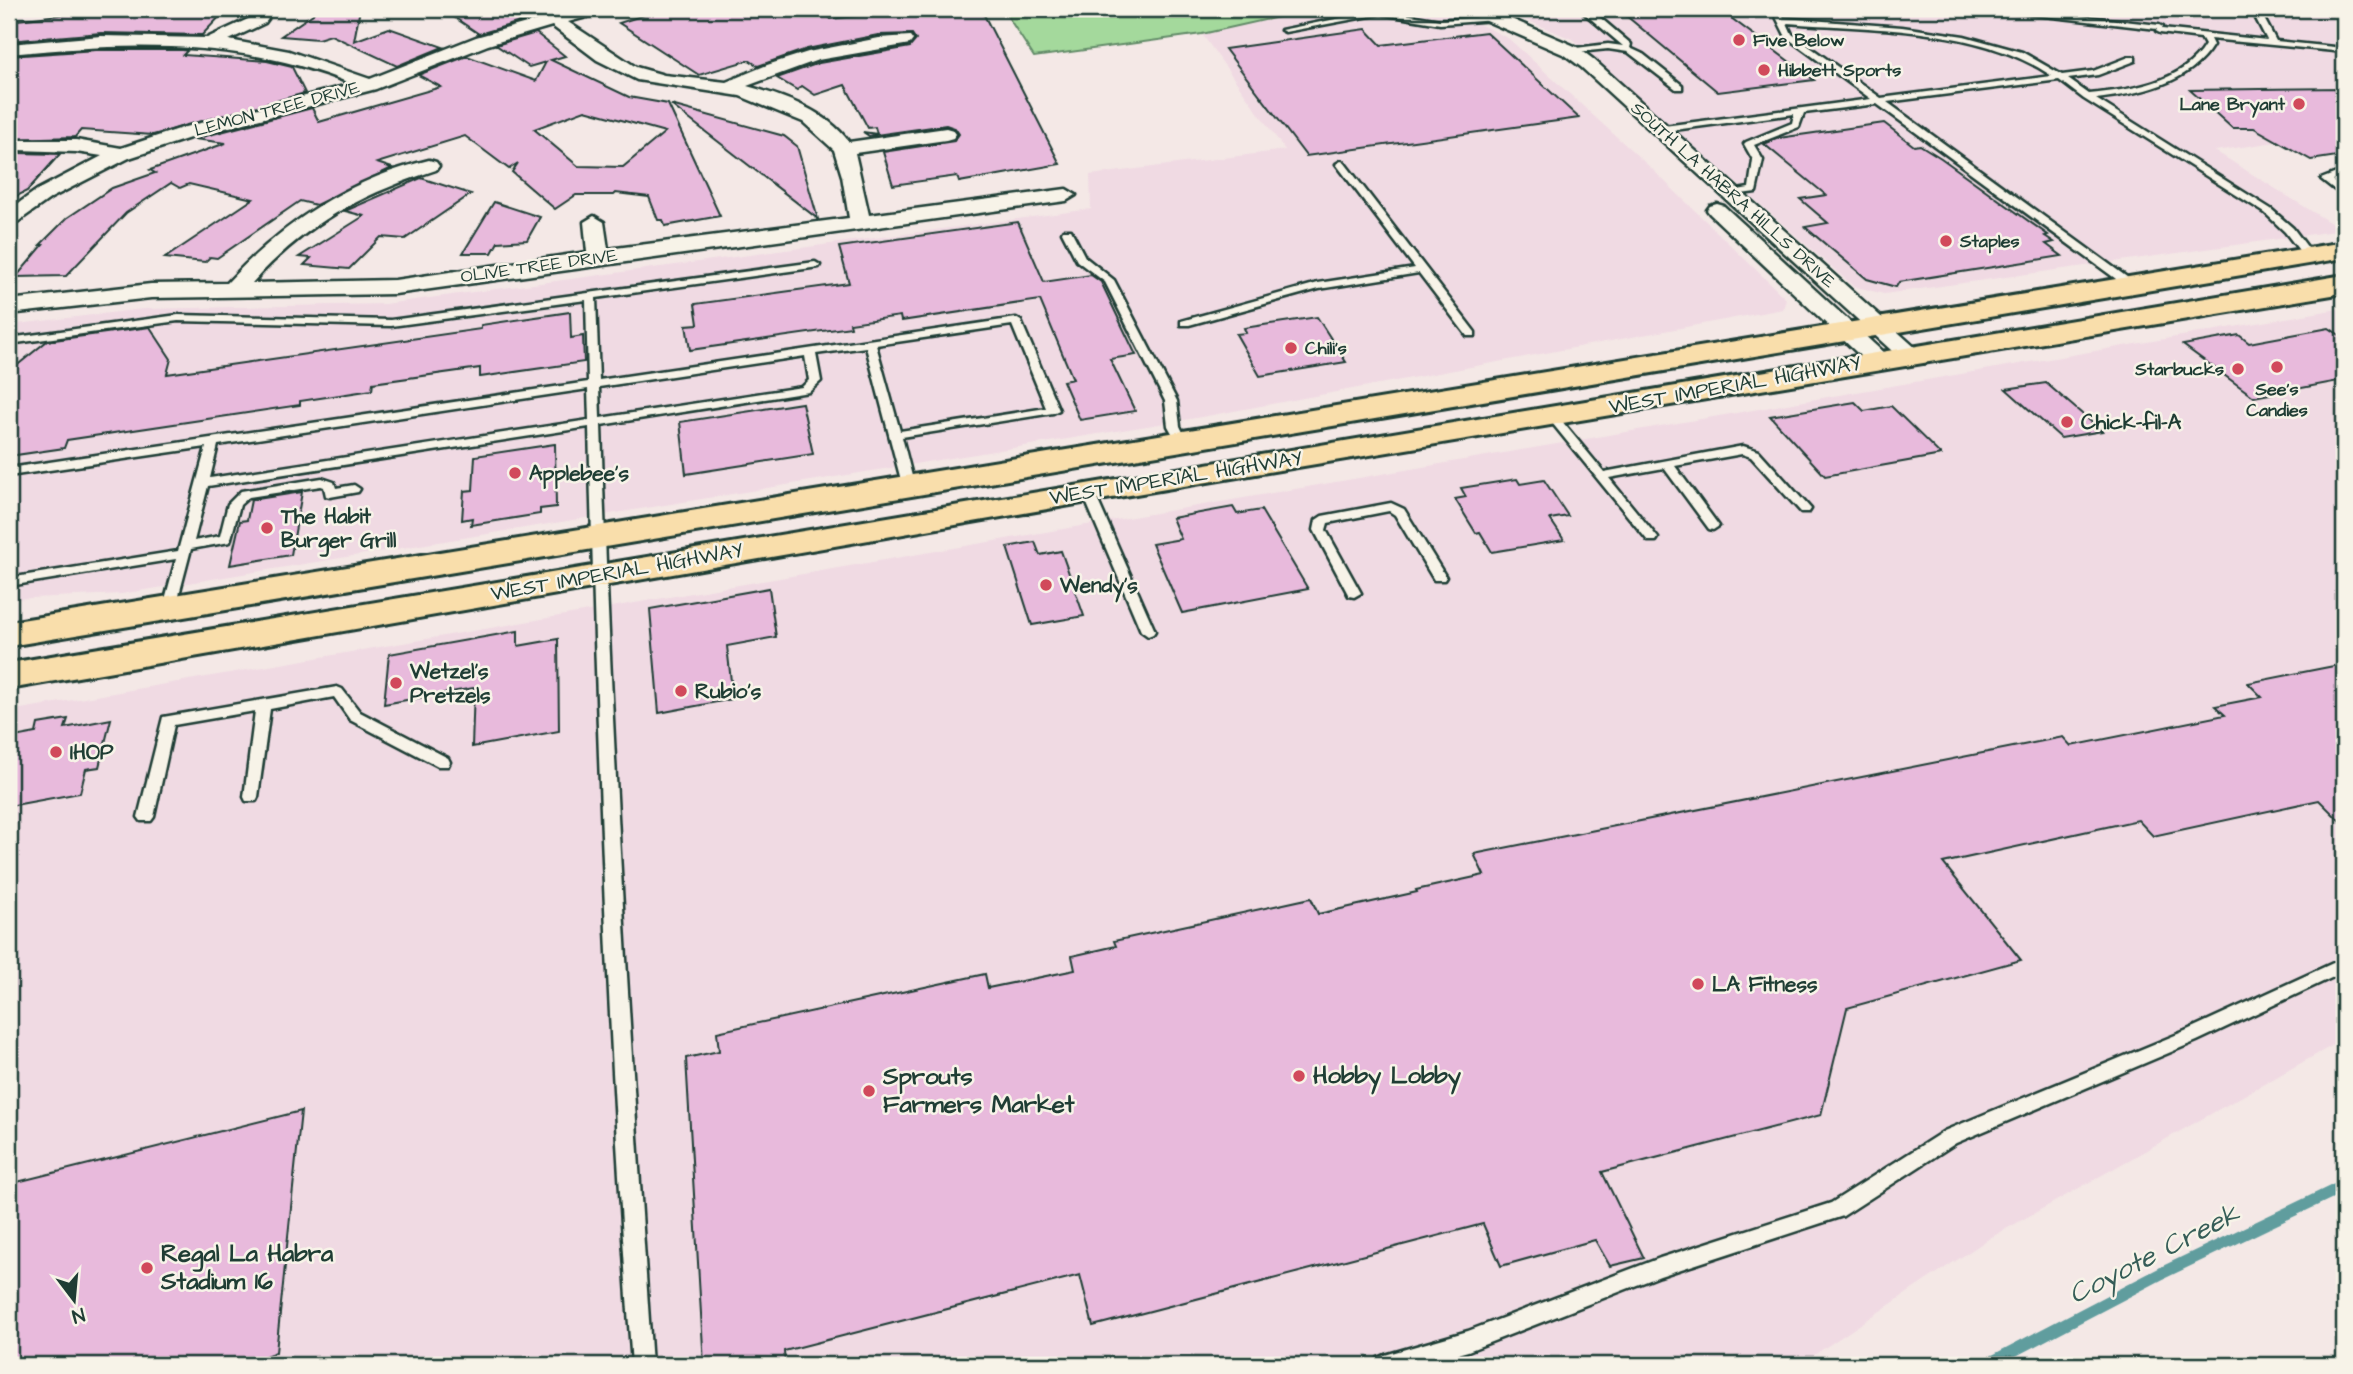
<svg xmlns="http://www.w3.org/2000/svg" width="2353" height="1374" viewBox="0 0 2353 1374" font-family="'Architects Daughter',sans-serif">
  <style>
    .built { fill: #f0dae3 }
    .green { fill: #a4d99c; stroke: #628b68; stroke-width: 2 }
    .lines { fill: none; stroke-linecap: round; stroke-linejoin: round }
    .stream { stroke: #609d9e; stroke-width: 12 }
    .building { fill: #e8badc; stroke: #1f3d34; stroke-width: 2; fill-rule: evenodd }
    .lane-casing { stroke: #1f3d34; stroke-width: 5 }
    .street-casing { stroke: #1f3d34; stroke-width: 5 }
    .primary-casing { stroke: #1f3d34; stroke-width: 6 }
    .lane { fill: #f7f3e8; fill-rule: evenodd }
    .street { fill: #f7f3e8; fill-rule: evenodd }
    .primary { fill: #f9deab; fill-rule: evenodd }
    .poi-dot { fill: #d1495b; stroke: #f7f3e8; stroke-width: 2.5 }
    .labels { text-anchor: middle; dominant-baseline: central; stroke-width: 5; stroke-linejoin: round; paint-order: stroke }
    .far-poi-label { font-size: 18px; font-weight: bold; fill: #1f3d34; stroke: #f7f3e8; text-anchor: start }
    .far-street-label { font-size: 18px; fill: #1f3d34; stroke: #f7f3e8 }
    .street-label { font-size: 21px; fill: #1f3d34; stroke: #f7f3e8 }
    .poi-label { font-size: 21px; font-weight: bold; fill: #1f3d34; stroke: #f7f3e8; text-anchor: start }
    .near-poi-label { font-size: 24px; font-weight: bold; fill: #1f3d34; stroke: #f7f3e8; text-anchor: start }
    .near-water-label { font-size: 28px; font-style: italic; fill: #355d57; stroke: #f7f3e8 }
  </style>
  <rect width="100%" height="100%" fill="#f4e8e6"/>
  <filter id="ink" filterUnits="userSpaceOnUse"><feTurbulence type="fractalNoise" baseFrequency=".0143" numOctaves="2"/><feDisplacementMap in="SourceGraphic" scale="14" xChannelSelector="R" yChannelSelector="G"/><feConvolveMatrix kernelMatrix="1 2 1 2 8 2 1 2 1" color-interpolation-filters="sRGB"/></filter>
  <g filter="url(#ink)">
    <g class="built">
      <polygon points="1314,9 1448,9 1508,38 1652,169 1786,299 1783,309 1196,418 121,594 9,599 9,325 143,309 385,304 1091,209 1090,175 1285,150 1202,34"/>
      <polygon points="1499,9 2340,9 2344,17 2344,132 2215,151 2342,230 1884,294 1853,286 1572,39"/>
      <polygon points="2344,308 2344,1039 1990,1238 1799,1365 9,1365 9,711"/>
    </g>
    <polygon class="green" points="1003,9 1314,9 1202,34 1034,57"/>
    <g class="lines">
      <polyline class="stream" points="1986,1365 2162,1273 2344,1186"/>
    </g>
    <g class="building">
      <polygon points="110,9 227,9 202,35 101,33 9,41 9,21"/>
      <polygon points="315,9 360,9 354,41 389,28 443,47 397,66 331,35 318,39 281,36 313,14"/>
      <polygon points="442,9 500,9 520,22 479,34"/>
      <polygon points="663,9 829,9 830,19 894,12 893,9 981,9 1060,164 959,182 957,176 893,185 883,152 954,141 959,134 955,128 946,125 869,136 863,132 877,134 875,127 868,128 845,85 815,95 802,86 797,90 777,78 819,63 910,47 916,40 912,34 878,35 807,49 758,66 749,60 699,75 619,23"/>
      <polygon points="1618,9 1719,9 1814,80 1718,92"/>
      <polygon points="1366,29 1381,45 1486,32 1579,118 1306,156 1225,49"/>
      <path d="M536 33 565 56 551 60 629 97 668 104 720 216 665 226 663 220H658L649 197 616 193 614 195H576L555 209 512 172 518 163 509 169 465 136 377 163 392 168 316 205 300 201 217 258 210 257 205 262 165 258 253 199 189 184 180 188 171 183 126 213 66 276 16 277 43 245H40L67 218 112 188 155 173 150 170 226 143 194 139 312 108 319 122 441 87 418 75 467 56 536 81 546 62 529 67 496 45ZM585 110 665 132 623 167 578 166 534 129Z"/>
      <polygon points="96,50 183,50 187,51 183,55 267,61 292,67 305,93 153,135 81,130 75,137 9,139 9,56"/>
      <polygon points="2344,88 2344,155 2311,160 2254,128 2232,128 2190,90"/>
      <polygon points="671,105 784,136 797,146 818,219"/>
      <polygon points="1884,123 1914,146 1920,145 1941,158 2048,235 2045,236 2054,242 2046,244 2062,256 1899,282 1896,287 1867,279 1805,227 1828,223 1800,199 1826,195 1764,144 1779,138"/>
      <polygon points="9,149 18,153 60,154 27,191 9,200"/>
      <polygon points="421,178 471,194 405,239 381,237 349,269 304,265 311,258 299,257 364,216 345,211"/>
      <polygon points="494,202 540,217 527,240 498,242 492,253 463,253"/>
      <polygon points="1018,222 1044,282 1091,275 1101,282 1136,355 1110,359 1135,411 1080,420 1063,381 1073,379 1040,300 901,321 900,316 850,323 851,327 690,350 686,325 698,324 695,304 849,283 839,247"/>
      <polygon points="570,312 571,338 583,336 584,362 480,377 480,368 373,383 372,390 300,401 300,405 67,440 64,448 9,456 9,372 47,341 150,327 171,359 167,374 481,329 481,325"/>
      <polygon points="1317,317 1346,362 1260,376 1236,334 1246,333 1244,328"/>
      <polygon points="2329,328 2344,338 2344,380 2254,397 2183,345 2239,335 2249,343"/>
      <polygon points="2046,383 2102,431 2061,438 2006,389"/>
      <polygon points="1855,402 1864,411 1891,406 1941,455 1825,476 1770,416"/>
      <polygon points="802,403 813,454 686,474 680,422"/>
      <polygon points="555,444 556,507 540,509 540,514 471,525 472,518 462,520 464,491 473,490 475,456"/>
      <polygon points="1517,479 1520,484 1544,480 1568,516 1550,519 1564,540 1492,552 1480,532 1476,533 1455,499 1466,497 1461,488"/>
      <polygon points="302,492 291,555 230,565 240,521 247,520 251,500"/>
      <polygon points="1233,507 1237,514 1261,510 1308,589 1182,613 1152,544 1181,539 1172,518"/>
      <polygon points="1035,542 1040,555 1061,551 1084,616 1032,625 1007,547"/>
      <polygon points="769,588 776,637 727,646 733,699 659,713 650,609"/>
      <polygon points="518,631 518,646 558,639 559,731 472,747 474,688 384,704 389,654"/>
      <polygon points="2344,664 2344,825 2319,800 2153,836 2138,820 1943,863 2021,960 1847,1008 1821,1115 1602,1172 1644,1258 1610,1266 1595,1240 1501,1266 1483,1224 1093,1326 1080,1275 784,1351 785,1365 704,1365 686,1058 719,1051 717,1032 985,974 988,988 1075,970 1072,956 1116,946 1114,941 1311,898 1318,914 1417,892 1416,890 1484,875 1474,854 2063,737 2071,746 2225,715 2215,706 2262,697 2248,683"/>
      <polygon points="68,719 65,728 111,719 99,767 86,769 80,793 9,806 9,738 36,733 38,724"/>
      <polygon points="301,1111 276,1352 242,1365 9,1365 9,1184"/>
    </g>
    <g class="lines">
      <g class="lane-casing">
        <g id="lane">
          <polygon points="1584,9 1590,9 1631,44 1630,48 1643,54 1682,85 1682,89 1676,89 1628,52 1608,49 1568,53 1568,49 1608,44 1623,46 1584,13"/>
          <path d="M1772 9H1780L1784 18 1902 27 1964 36 2022 52 2062 75 2093 71 2129 57H2135V61L2098 75 2068 79 2089 94C2129 90 2183 83 2205 45L2201 38 2160 33 2156 31 2157 29 2001 11 1997 9H2020L2159 25 2163 27 2162 29 2267 40 2251 9H2259L2276 41 2344 48V52L2210 39 2213 45C2190 84 2138 94 2096 99L2271 209 2293 228 2314 256 2305 258 2285 232 2265 213 2084 99 2059 80 1887 102 2135 283V287H2127L1877 104 1804 113 1799 127 1754 145 1763 160 1756 192 1726 196V192L1749 188 1753 160 1744 144 1746 142 1792 123 1794 114 1659 132 1654 129 1656 127 1871 99 1786 37ZM1787 23C1874 30 1977 26 2052 76L1881 98 1792 34Z"/>
          <polygon points="1381,10 1440,20 1495,16 1499,18 1495,20 1440,24 1381,14 1285,32 1281,30"/>
          <polygon points="1341,161 1344,162 1475,332 1475,336 1467,336 1419,273 1319,289 1189,325 1181,325 1181,321 1318,283 1415,268 1336,164"/>
          <polygon points="2344,170 2344,176 2333,180 2344,189 2344,197 2321,179"/>
          <polygon points="1063,230 1071,230 1085,257 1114,280 1177,401 1180,426 1186,438 1184,440 1176,440 1168,426 1165,401 1105,282 1077,261 1062,232"/>
          <path d="M815 262 820 265 819 267 596 298 599 380 1016 318 1021 321 1059 410 1053 413 902 437 914 484 908 488 902 484 866 347 816 354 821 381 809 392 601 425C611 739 631 1052 652 1365H632C608 1053 597 740 589 427L208 486 194 541 220 536 228 504 241 491 322 478 334 482 336 488 354 485 360 489 358 492 330 497 326 496 324 487 321 486 249 497 240 505 230 542 191 549 175 610H165L163 607 176 559 9 586V578L178 551 206 447 9 476V468L588 382 586 300 391 326 178 321 9 344V338L178 315 391 320ZM1012 325 1046 408 900 431 876 345ZM805 356 809 380 802 387 600 418 599 387ZM588 389 589 420 210 478 218 445Z"/>
          <polygon points="1552,413 1556,414 1604,472 1743,446 1759,451 1811,509 1809,512 1801,512 1751,457 1742,454 1675,466 1719,526 1713,530 1709,529 1664,468 1609,478 1658,538 1656,541 1648,541 1548,418 1546,416"/>
          <polygon points="1088,488 1094,492 1155,631 1153,634 1148,636 1141,631 1082,492"/>
          <polygon points="1391,503 1404,509 1446,577 1444,580 1434,580 1395,515 1389,511 1328,523 1326,530 1361,593 1354,597 1349,596 1314,530 1316,520 1322,516"/>
          <polygon points="337,687 342,689 360,712 448,758 450,762 448,766 438,766 350,720 334,697 270,709 258,797 256,801 246,801 244,797 255,711 174,725 154,817 151,821 141,821 138,817 163,717"/>
          <polygon points="2344,958 2344,972 2197,1041 1956,1143 1843,1216 1660,1276 1468,1351 1418,1365 1375,1365 1378,1358 1385,1355 1468,1331 1660,1258 1831,1203 1944,1131 2185,1031"/>
        </g>
      </g>
      <g class="street-casing">
        <g id="street">
          <path d="M538 9H550L557 14 577 9H603L601 13 568 22 636 67 664 75 726 82 767 65 808 52 879 38 910 36 913 40 910 44 818 60 747 86C783 96 826 110 849 142L946 128 953 130 956 134 953 138 946 140 855 153 869 215 1066 189 1076 195 1066 201 395 294 151 298 9 314V300L151 284 227 283C284 222 348 180 429 160L436 162 439 166 436 170C360 195 306 223 252 283L395 280 587 252 584 222 594 216 604 222 608 249 849 218 842 176 834 150 803 122 740 96 637 80 597 60 552 26 488 45 376 89 199 135 129 158 51 198 16 223 9 225V210L37 190 102 156 76 152 18 150 11 148V140H76L121 148 185 127 352 84C241 38 126 43 9 54V44L101 36 207 38 259 14 268 19 265 23 229 40 289 51 370 79 476 37 541 19 536 13Z"/>
          <polygon points="1466,9 1488,9 1577,47 1593,59 1918,350 1922,355 1918,360 1902,360 1581,67 1565,55 1468,13"/>
          <polygon points="1717,204 1724,206 1886,355 1890,360 1886,365 1870,365 1710,214 1707,210 1710,206"/>
        </g>
      </g>
      <g class="primary-casing">
        <g id="primary">
          <polygon points="2344,242 2344,258 9,646 9,622"/>
          <polygon points="2344,275 2344,293 1088,502 9,689 9,663"/>
        </g>
      </g>
      <use href="#lane" class="lane"/>
      <use href="#street" class="street"/>
      <use href="#primary" class="primary"/>
    </g>
  </g>
  <g class="poi-dot">
    <circle cx="1739" cy="40" r="7"/>
    <circle cx="1764" cy="70" r="7"/>
    <circle cx="2299" cy="104" r="7"/>
    <circle cx="1946" cy="241" r="7"/>
    <circle cx="1291" cy="348" r="7"/>
    <circle cx="2277" cy="367" r="7"/>
    <circle cx="2238" cy="369" r="7"/>
    <circle cx="2067" cy="422" r="7"/>
    <circle cx="515" cy="473" r="7"/>
    <circle cx="267" cy="528" r="7"/>
    <circle cx="1046" cy="585" r="7"/>
    <circle cx="396" cy="683" r="7"/>
    <circle cx="681" cy="691" r="7"/>
    <circle cx="56" cy="752" r="7"/>
    <circle cx="1698" cy="984" r="7"/>
    <circle cx="1299" cy="1076" r="7"/>
    <circle cx="869" cy="1091" r="7"/>
    <circle cx="147" cy="1268" r="7"/>
  </g>
  <g class="labels">
    <g class="far-poi-label">
      <text x="1753" y="40">Five Below</text>
      <text x="1778" y="70">Hibbett Sports</text>
      <text x="2285" y="104" text-anchor="end">Lane Bryant</text>
      <text x="1960" y="241">Staples</text>
      <text x="1305" y="348">Chili's</text>
      <text x="2224" y="369" text-anchor="end">Starbucks</text>
      <text x="2277" y="389" text-anchor="middle">See's<tspan x="2277" dy="21">Candies</tspan></text>
    </g>
    <g class="far-street-label">
      <text transform="translate(277 109) rotate(-15)">LEMON TREE DRIVE</text>
      <text transform="translate(1733 195) rotate(42)">SOUTH LA HABRA HILLS DRIVE</text>
      <text transform="translate(539 266) rotate(-8)">OLIVE TREE DRIVE</text>
    </g>
    <g class="street-label">
      <text transform="translate(1735 385) rotate(-10)">WEST IMPERIAL HIGHWAY</text>
      <text transform="translate(1176 478) rotate(-9)">WEST IMPERIAL HIGHWAY</text>
      <text transform="translate(617 572) rotate(-10)">WEST IMPERIAL HIGHWAY</text>
    </g>
    <g class="poi-label">
      <text x="2081" y="422">Chick-fil-A</text>
      <text x="529" y="473">Applebee's</text>
      <text x="281" y="516">The Habit<tspan x="281" dy="24">Burger Grill</tspan></text>
      <text x="1060" y="585">Wendy's</text>
      <text x="410" y="671">Wetzel's<tspan x="410" dy="24">Pretzels</tspan></text>
      <text x="695" y="691">Rubio's</text>
      <text x="70" y="752">IHOP</text>
      <text x="1712" y="984">LA Fitness</text>
    </g>
    <g class="near-poi-label">
      <text x="1313" y="1076">Hobby Lobby</text>
      <text x="883" y="1077">Sprouts<tspan x="883" dy="28">Farmers Market</tspan></text>
      <text x="161" y="1254">Regal La Habra<tspan x="161" dy="28">Stadium 16</tspan></text>
    </g>
    <g class="near-water-label">
      <text transform="translate(2154 1254) rotate(-27)">Coyote Creek</text>
    </g>
  </g>
  <rect width="2353" height="1374" fill="none" stroke="#f7f3e8" stroke-width="35"/>
  <rect x="18" y="18" width="2318" height="1339" fill="none" stroke="#1f3d34" stroke-width="2.5" filter="url(#ink)"/>
  <g transform="translate(74 1300) rotate(164)" stroke="#f7f3e8" stroke-width="5" paint-order="stroke">
  <path d="M0-5L12 26L0 18L-12 26Z" fill="#1f3d34"/>
  <text y="-10" font-size="19" font-weight="bold" text-anchor="middle" fill="#1f3d34">N</text>
  </g>
</svg>
